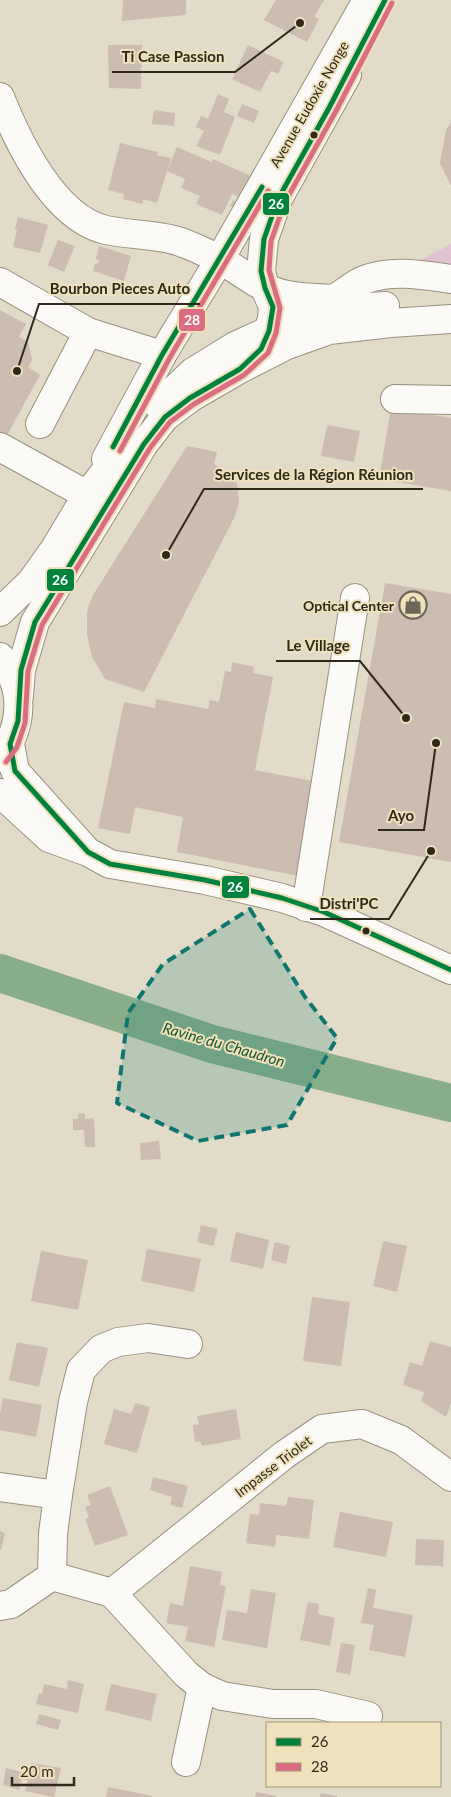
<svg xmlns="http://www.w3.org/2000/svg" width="451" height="1797" viewBox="0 0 451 1797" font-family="Lato,sans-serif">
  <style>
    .green { fill: #e1c2d2 }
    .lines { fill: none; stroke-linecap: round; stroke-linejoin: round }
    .river { stroke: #87ae89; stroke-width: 38 }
    .building { fill: #cdbcb0 }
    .minor-casing { stroke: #969181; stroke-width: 30 }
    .major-casing { stroke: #969181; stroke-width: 30 }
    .minor { stroke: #fbfaf7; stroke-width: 28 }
    .major { stroke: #fbfaf7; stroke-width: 28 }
    .bus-1-casing { stroke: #eee1bb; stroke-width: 9 }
    .bus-2-casing { stroke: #eee1bb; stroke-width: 9 }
    .bus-1 { stroke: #00823f; stroke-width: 5 }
    .bus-2 { stroke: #db6d83; stroke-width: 5 }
    .marked { fill: #0f766e; fill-opacity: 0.2; stroke: #0f766e; stroke-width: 4; stroke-dasharray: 10 6; stroke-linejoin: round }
    .bus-dot { fill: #2e291a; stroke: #eee1bb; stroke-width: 2 }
    .labels { text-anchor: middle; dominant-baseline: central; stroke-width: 4; stroke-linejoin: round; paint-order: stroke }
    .street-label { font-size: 14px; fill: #2e291a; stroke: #eee1bb }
    .poi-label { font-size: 14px; font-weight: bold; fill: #2e291a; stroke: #eee1bb; text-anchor: end }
    .water-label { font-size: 15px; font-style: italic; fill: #13562a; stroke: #eee1bb }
    .leader { fill: none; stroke: #2e291a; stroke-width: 2 }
    .callout-dot { fill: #2e291a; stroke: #eee1bb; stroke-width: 2 }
    .callout-label { font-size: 15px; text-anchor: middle; font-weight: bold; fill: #2e291a; stroke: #eee1bb; stroke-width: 4; stroke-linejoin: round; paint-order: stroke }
    .line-badge { stroke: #eee1bb; stroke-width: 2 }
    .badge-label { font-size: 14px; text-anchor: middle; font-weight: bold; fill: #fff }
  </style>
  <rect width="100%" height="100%" fill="#e2dbc7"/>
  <polygon class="green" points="451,244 451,270 411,265"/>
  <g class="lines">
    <polyline class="river" points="0,973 212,1044 451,1103"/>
  </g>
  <g class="building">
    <polygon points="123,0 186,0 186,15 122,21"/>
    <polygon points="276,0 324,0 314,17 319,19 307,42 264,20"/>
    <polygon points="108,45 142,45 141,89 109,88"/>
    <polygon points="248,45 284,62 278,74 271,71 260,92 232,79"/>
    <polygon points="218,94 229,99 224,112 235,117 220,155 196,146 204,131 196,127 201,116 208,119"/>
    <polygon points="242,104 259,111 254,123 237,116"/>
    <polygon points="154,110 175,113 174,126 152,124"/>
    <polygon points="451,122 451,186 440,163 446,130"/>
    <polygon points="120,143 158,152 157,155 171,158 157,203 143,199 142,204 123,199 124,194 108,190"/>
    <polygon points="177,147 212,162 213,159 253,177 239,197 232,194 222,215 196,204 200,196 181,188 185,179 167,171"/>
    <polygon points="233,200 240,204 237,210 230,206"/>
    <polygon points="18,217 48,225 40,253 13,247 17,230 15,229"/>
    <polygon points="58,240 75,246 64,272 48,265"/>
    <polygon points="99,246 131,256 124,281 93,271 95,263 98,264 99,260 96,259"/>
    <polygon points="0,310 26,324 19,337 28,342 32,360 28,367 40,375 6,437 0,434"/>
    <polygon points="391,408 451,418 451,491 379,479"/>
    <polygon points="327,425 360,431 354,462 321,456"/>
    <polygon points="187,446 217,452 214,464 228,472 237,484 239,503 235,516 144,692 105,679 92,657 87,635 87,611 93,595"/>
    <polygon points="385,583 451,594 451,862 339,842"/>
    <polygon points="232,662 254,667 253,673 273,677 255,770 317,782 298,876 177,852 183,817 135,807 130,834 98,828 124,702 155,708 156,699 208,709 210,700 219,702 225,671 231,672"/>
    <polygon points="85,1113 85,1119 94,1118 95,1147 85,1147 84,1130 73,1130 73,1119 78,1119 78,1114"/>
    <polygon points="159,1141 161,1159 141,1160 140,1143"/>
    <polygon points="201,1225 218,1229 213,1246 197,1242"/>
    <polygon points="236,1232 269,1240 263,1269 230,1261"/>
    <polygon points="383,1241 407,1246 397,1292 373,1286"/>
    <polygon points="275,1242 290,1246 286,1264 271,1260"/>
    <polygon points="147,1249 201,1259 194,1292 141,1281"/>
    <polygon points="41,1251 88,1260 78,1310 31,1301"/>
    <polygon points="312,1297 350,1302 341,1366 303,1361"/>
    <polygon points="430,1341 451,1347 451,1403 446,1417 421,1401 424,1392 403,1385 410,1362 422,1366"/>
    <polygon points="17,1342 48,1348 39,1387 9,1380"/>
    <polygon points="3,1398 42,1405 36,1437 0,1430 0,1414"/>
    <polygon points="135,1403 150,1407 137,1453 104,1444 114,1409 131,1414"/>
    <polygon points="236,1409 241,1439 202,1446 201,1442 195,1442 193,1425 199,1424 197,1416"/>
    <polygon points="153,1477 188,1486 182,1508 170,1505 172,1497 150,1490"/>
    <polygon points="110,1486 128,1535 95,1546 85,1519 89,1518 85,1507 91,1505 87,1495"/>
    <polygon points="288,1497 314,1500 309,1539 276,1535 275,1547 246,1543 250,1514 259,1515 260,1503 286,1506"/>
    <polygon points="340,1512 393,1522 386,1557 333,1547"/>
    <polygon points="0,1531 5,1533 1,1550 0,1550"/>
    <polygon points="416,1539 444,1540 443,1566 415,1565"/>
    <polygon points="190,1566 222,1572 220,1585 226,1586 214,1647 185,1641 188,1627 166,1623 170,1603 183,1606"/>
    <polygon points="368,1588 376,1590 373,1608 413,1615 405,1657 369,1650 374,1625 361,1623"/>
    <polygon points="251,1589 276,1593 267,1648 222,1640 227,1610 247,1613"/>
    <polygon points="308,1602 319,1604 318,1614 335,1618 330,1646 300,1640"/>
    <polygon points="341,1643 355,1645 350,1675 336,1672"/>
    <polygon points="68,1680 84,1684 78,1713 36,1704 39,1693 42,1694 44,1684 67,1689"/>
    <polygon points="111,1684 157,1694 151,1721 105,1710"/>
    <polygon points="39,1714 61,1720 58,1730 36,1724"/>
    <polygon points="31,1763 61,1768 54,1797 25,1791 28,1780 22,1779 19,1790 3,1785 6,1768 29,1774"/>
    <polygon points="108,1787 152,1796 152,1797 106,1797"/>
    <polygon points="256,1792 276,1796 276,1797 255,1797"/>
    <polygon points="321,1793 337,1796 337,1797 320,1797"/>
  </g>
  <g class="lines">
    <g class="minor-casing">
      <g id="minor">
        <path d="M0 97C18 142 54 218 106 230 129 235 152 234 174 240 190 244 205 253 220 259"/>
        <polyline points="0,282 88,332 162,355"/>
        <path d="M334 299C344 293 354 284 364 280 392 269 423 275 451 279"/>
        <polyline points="395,399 451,400"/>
        <polyline points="40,424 88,332"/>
        <polyline points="0,447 87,495"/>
        <polyline points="306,907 355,598"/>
        <polyline points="0,1487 58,1495"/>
        <polyline points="52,1576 112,1593 186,1674 202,1687 222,1696 273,1704 316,1704 368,1716"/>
        <polyline points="52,1576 53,1534 58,1495 73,1402 81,1370 101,1349 118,1342 148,1338 188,1344"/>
        <polyline points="112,1593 284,1455 322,1429 362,1424 401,1440 451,1477"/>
        <polyline points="0,1606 11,1604 52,1576"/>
        <polyline points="186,1762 202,1687"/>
      </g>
    </g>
    <g class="major-casing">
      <g id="major">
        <path d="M220 259C234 268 249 279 264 287 287 299 316 298 342 299"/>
        <polyline points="264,343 272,319 273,307 265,288 261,271 264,239 278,199 347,75"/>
        <polyline points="158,405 193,372 235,346 288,322 338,309 385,306"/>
        <polyline points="106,459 162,355 220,259 367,0"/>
        <polyline points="0,612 31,582 54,550 87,495 125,446"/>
        <path d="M0 657C26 688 23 726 0 758"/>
        <polyline points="19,696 21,670 35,622 144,444 165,417 190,398 240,369 287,345 329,330 391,323 451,319"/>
        <polyline points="10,744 15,771 85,849"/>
        <polyline points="0,793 49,838 88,852 110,864 205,880 282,898 324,912 451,970"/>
      </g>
    </g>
    <use href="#minor" class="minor"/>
    <use href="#major" class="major"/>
    <g class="bus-1-casing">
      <g id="bus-1">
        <polyline points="385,0 329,108 278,199 264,239 261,271 265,288 273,307 269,331 261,349 240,369 190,398 165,417 144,444 35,622 21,670 18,721 10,744 15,771 88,852 110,864 205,880 282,898 324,912 451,970"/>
        <polyline points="113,447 162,355 262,187"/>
      </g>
    </g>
    <g class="bus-2-casing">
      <g id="bus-2">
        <polyline points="120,451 169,359 268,191"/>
        <polyline points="6,762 17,747 25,723 28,671 42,625 150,448 170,422 194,404 244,375 268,353 276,333 280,308 269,270 271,241 285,202 336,111 392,3"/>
      </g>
    </g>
    <use href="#bus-1" class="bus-1"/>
    <use href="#bus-2" class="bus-2"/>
  </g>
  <path class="marked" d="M250 909 305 997 337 1038 287 1125 198 1141 117 1103 128 1013 163 964Z"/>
  <defs>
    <g id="shop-ring" transform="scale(1.4375)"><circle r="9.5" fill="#eee1bb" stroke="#6d6757" stroke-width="1.5"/><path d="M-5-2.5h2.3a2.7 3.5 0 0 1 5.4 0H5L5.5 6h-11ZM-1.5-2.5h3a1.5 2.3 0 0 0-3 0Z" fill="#6d6757"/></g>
  </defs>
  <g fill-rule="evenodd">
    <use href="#shop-ring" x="413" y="605"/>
  </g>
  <g class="bus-dot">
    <circle cx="314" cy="135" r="4.5"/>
    <circle cx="366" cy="931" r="4.5"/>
  </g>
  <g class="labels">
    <g class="street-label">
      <text transform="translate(309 104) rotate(-60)">Avenue Eudoxie Nonge</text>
      <text transform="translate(273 1466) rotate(-37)">Impasse Triolet</text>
    </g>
    <g class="poi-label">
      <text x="394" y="605">Optical Center</text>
    </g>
    <g class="water-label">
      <text transform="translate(224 1044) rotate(16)">Ravine du Chaudron</text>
    </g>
  </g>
  <path class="leader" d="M300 23L235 72H112M17 371L39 304H200M166 555L204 489H423M406 718L360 661H276M436 743L424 830H378M431 851L389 919H310"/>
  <g class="callout-dot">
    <circle cx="300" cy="23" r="5"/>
    <circle cx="17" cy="371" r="5"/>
    <circle cx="166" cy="555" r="5"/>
    <circle cx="406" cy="718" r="5"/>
    <circle cx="436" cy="743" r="5"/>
    <circle cx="431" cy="851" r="5"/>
  </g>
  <g class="callout-label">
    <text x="173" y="62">Ti Case Passion</text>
    <text x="120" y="294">Bourbon Pieces Auto</text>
    <text x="314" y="480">Services de la Région Réunion</text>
    <text x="318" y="651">Le Village</text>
    <text x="401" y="821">Ayo</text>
    <text x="349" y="909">Distri'PC</text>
  </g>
  <g class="line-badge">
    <rect x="262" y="192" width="28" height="24" rx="5" fill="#00823f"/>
    <rect x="178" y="308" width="28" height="24" rx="5" fill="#db6d83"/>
    <rect x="46" y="568" width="29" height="24" rx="5" fill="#00823f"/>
    <rect x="221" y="875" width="29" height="24" rx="5" fill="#00823f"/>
  </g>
  <g class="badge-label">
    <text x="276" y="209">26</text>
    <text x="192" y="325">28</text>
    <text x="60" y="585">26</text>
    <text x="235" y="892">26</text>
  </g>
  <rect x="266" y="1722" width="175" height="65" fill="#eee1bb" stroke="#a1977b"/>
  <rect x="276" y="1738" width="25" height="8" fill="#00823f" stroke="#a1977b"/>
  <text x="311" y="1747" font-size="15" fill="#2e291a">26</text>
  <rect x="276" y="1763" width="25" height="8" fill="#db6d83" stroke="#a1977b"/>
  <text x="311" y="1772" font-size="15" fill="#2e291a">28</text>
  <path d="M12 1777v8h62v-8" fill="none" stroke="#2e291a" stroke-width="2.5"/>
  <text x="20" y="1777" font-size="15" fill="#2e291a" stroke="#eee1bb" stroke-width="4" paint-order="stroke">20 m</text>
</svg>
